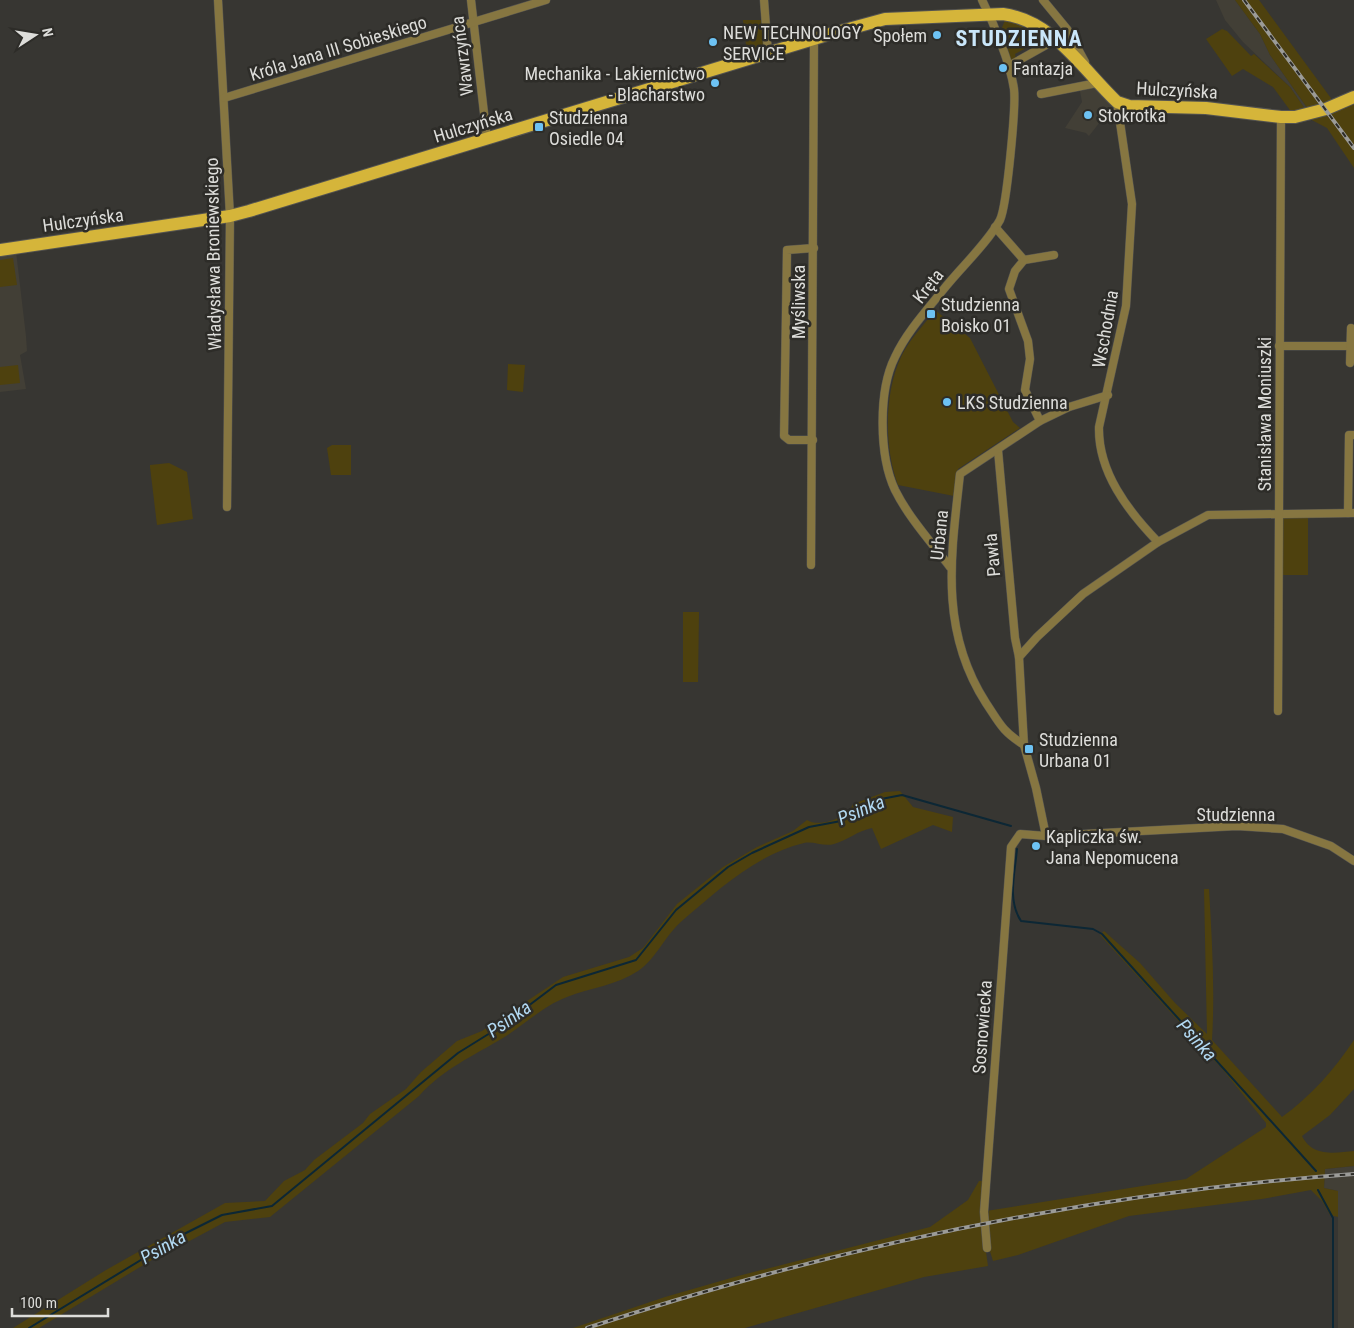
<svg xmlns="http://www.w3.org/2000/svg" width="1354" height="1328" viewBox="0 0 1354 1328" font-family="'Roboto Condensed',sans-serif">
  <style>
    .built { fill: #423f36 }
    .green { fill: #4e410e }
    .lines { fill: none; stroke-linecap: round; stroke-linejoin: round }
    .stream { stroke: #0c2735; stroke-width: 2 }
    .minor-casing { stroke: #555450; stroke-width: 9 }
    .primary-casing { stroke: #555450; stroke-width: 14 }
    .minor { stroke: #867641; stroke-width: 8 }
    .primary { stroke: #d5b53a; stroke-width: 12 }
    .rail-casing { stroke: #9b9b98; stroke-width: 4 }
    .rail { stroke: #2d2c28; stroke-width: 2; stroke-dasharray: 5.5; stroke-linecap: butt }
    .poi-dot { fill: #6dc2f3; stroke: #2d2c28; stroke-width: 2 }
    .labels { text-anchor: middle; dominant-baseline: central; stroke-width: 5; stroke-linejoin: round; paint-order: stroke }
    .poi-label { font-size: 18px; fill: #ddddda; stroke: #2d2c28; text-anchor: start }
    .street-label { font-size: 18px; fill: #ddddda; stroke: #2d2c28 }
    .water-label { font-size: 19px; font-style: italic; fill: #b2d9f2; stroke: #2d2c28 }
    .district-label { font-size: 22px; font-weight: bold; letter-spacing: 1px; fill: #cae7fa; stroke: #2d2c28 }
  </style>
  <rect width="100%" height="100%" fill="#373632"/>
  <g class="built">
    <polygon points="1216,0 1235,0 1260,34 1270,55 1308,109 1305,109 1290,87 1243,42 1225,20"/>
    <polygon points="1093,84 1114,104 1089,136 1086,133 1065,128 1082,102 1079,86"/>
    <polygon points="16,251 26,336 27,351 20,355 26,389 0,392 0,254"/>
    <polygon points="1354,1166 1354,1328 1338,1328 1338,1191 1324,1188 1325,1169"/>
  </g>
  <g class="green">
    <polygon points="1235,0 1259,0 1333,101 1308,109 1270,55 1260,34"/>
    <polygon points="743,20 763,20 764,48 747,53"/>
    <polygon points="1005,20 1017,22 1044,38 1015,54 1016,58 1010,61 1001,30"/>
    <polygon points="1222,29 1227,31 1251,56 1254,54 1290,87 1305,109 1292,113 1273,87 1243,69 1232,76 1206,39"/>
    <polygon points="1354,104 1354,168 1327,128 1308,118 1343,109"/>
    <polygon points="13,258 17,285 0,287 0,260"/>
    <path d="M935 310 970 338 1013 422 1020 428 958 469 954 496 898 485C884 447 884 394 901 357 909 340 924 325 935 310Z"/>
    <polygon points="508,364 525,365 523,392 507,390"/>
    <polygon points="18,365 20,383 0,385 0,367"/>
    <polygon points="332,445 351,445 351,475 331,475 327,448"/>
    <polygon points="169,463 187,472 193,519 157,525 150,467 150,465"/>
    <rect x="1281" y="516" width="27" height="59"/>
    <polygon points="683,612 699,612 698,682 683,682"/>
    <path d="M900 791 913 807 953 817 952 832 933 825 881 849 872 828C857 831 848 840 834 844 824 847 814 841 804 843 757 854 718 890 683 920 665 935 657 958 638 971 617 985 590 988 567 997 543 1006 524 1025 503 1038 473 1056 443 1069 419 1096L270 1217 225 1222 182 1245 175 1246 39 1328H13L106 1270 225 1203 265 1201 284 1181 305 1170 314 1160 363 1123 370 1114 406 1089 421 1072 457 1041 482 1031 563 977 629 957 643 948 677 904 723 867 757 847 793 831 807 820C819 828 848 818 853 804L885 792Z"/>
    <path d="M1204 889H1209C1212 939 1215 990 1212 1040L1282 1117C1311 1096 1334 1070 1354 1040V1089L1330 1115 1302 1136C1312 1157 1335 1153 1354 1151V1166L1325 1169 1324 1188 1338 1191V1217L1330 1215 1322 1201 1311 1190 1262 1199 1129 1216 1018 1255 993 1261 989 1248 986 1211 1186 1179 1266 1127V1123L1223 1070 1100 935 1104 931 1140 963 1175 1003 1207 1034Z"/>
    <polygon points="979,1181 982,1181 983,1230 988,1266 924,1277 745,1328 573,1328 665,1297 738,1276 930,1227 968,1200"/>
  </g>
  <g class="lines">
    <g class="stream">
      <path d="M1017 849C1015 873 1007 900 1021 921L1093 929 1102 934 1316 1171"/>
      <polyline points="1318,1190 1333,1218 1333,1328"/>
      <polyline points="29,1328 182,1235 222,1215 272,1206 458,1053 503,1025 556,985 636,960 676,910 728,867 752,853 809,827 841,821 876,800 902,795 1011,826"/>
    </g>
    <g class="minor-casing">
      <g id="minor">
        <polyline points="218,0 230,216 227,507"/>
        <polyline points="471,0 487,139"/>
        <polyline points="764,0 768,53"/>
        <polyline points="1043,0 1067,29 1085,62"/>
        <polyline points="1007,67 1055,40"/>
        <polyline points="1041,94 1097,83"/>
        <polyline points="224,98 546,0"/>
        <path d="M1117 102 1132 204 1126 306 1099 427C1098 472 1128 511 1158 542"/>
        <polyline points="995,227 1024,260 1054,255"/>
        <polyline points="1024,260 1015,271 1009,289 1028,341 1030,359 1025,390 1040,421"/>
        <polyline points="1279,346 1351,346"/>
        <polyline points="1350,363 1351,328"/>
        <polyline points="813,440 789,440 784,436 787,250 814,248"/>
        <polyline points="998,450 1015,638 1019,657 1024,745 1036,788 1046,836"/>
        <polyline points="1348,513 1349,435 1354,435"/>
        <polyline points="811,565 814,39"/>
        <path d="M950 567C931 542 909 518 895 490 879 456 878 391 895 357 906 333 926 311 943 290 961 267 986 245 1000 220 1007 205 1016 107 1014 89 1010 62 994 24 982 0"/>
        <polyline points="1019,657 1037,637 1083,594 1158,542 1208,515 1354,513"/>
        <polyline points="1278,711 1281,117"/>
        <path d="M1024 745C1002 731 1000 724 986 703 939 630 951 556 960 474L1040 421 1069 407 1108 395"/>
        <polyline points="987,1248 984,1212 1011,847 1020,834 1046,836 1237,826 1283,829 1331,846 1354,861"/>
      </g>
    </g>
    <g class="primary-casing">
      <path id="primary" d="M0 250 230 216 249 211 830 34 885 19 1003 14C1054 21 1083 70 1117 102L1129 106 1206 108 1281 117H1295L1326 109 1354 97"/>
    </g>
    <use href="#minor" class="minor"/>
    <use href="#primary" class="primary"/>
    <g class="rail-casing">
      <g id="rail">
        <polyline points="1244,0 1354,148"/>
        <path d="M587 1328C837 1246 1092 1193 1354 1174"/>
      </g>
    </g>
    <use href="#rail" class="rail"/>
  </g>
  <g class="poi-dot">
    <circle cx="937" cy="35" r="5"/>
    <circle cx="713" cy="42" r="5"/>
    <circle cx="1003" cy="68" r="5"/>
    <circle cx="715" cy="83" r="5"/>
    <circle cx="1088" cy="115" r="5"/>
    <rect x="534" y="122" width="10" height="10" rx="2.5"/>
    <rect x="926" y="309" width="10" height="10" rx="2.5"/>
    <circle cx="947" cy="402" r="5"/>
    <rect x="1024" y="744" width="10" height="10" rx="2.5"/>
    <circle cx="1036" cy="846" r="5"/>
  </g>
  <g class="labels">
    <g class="poi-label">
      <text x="723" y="32">NEW TECHNOLOGY<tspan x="723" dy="21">SERVICE</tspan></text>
      <text x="927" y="35" text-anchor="end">Społem</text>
      <text x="1013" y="68">Fantazja</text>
      <text x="705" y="73" text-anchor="end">Mechanika - Lakiernictwo<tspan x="705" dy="21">- Blacharstwo</tspan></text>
      <text x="1098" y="115">Stokrotka</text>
      <text x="549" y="117">Studzienna<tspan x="549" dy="21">Osiedle 04</tspan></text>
      <text x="941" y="304">Studzienna<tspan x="941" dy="21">Boisko 01</tspan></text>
      <text x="957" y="402">LKS Studzienna</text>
      <text x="1039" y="739">Studzienna<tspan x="1039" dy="21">Urbana 01</tspan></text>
      <text x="1046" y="836">Kapliczka św.<tspan x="1046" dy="21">Jana Nepomucena</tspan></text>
    </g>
    <g class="street-label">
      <text transform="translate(338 48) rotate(-17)">Króla Jana III Sobieskiego</text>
      <text transform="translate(462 56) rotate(-97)">Wawrzyńca</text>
      <text transform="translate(1177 90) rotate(3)">Hulczyńska</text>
      <text transform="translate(473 125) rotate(-17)">Hulczyńska</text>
      <text transform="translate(83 220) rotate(-8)">Hulczyńska</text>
      <text transform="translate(213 254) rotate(-91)">Władysława Broniewskiego</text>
      <text transform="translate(928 286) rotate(-52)">Kręta</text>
      <text transform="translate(798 302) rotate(-90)">Myśliwska</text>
      <text transform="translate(1105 329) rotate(-80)">Wschodnia</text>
      <text transform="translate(1264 414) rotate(-90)">Stanisława Moniuszki</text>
      <text transform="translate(939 535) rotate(-84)">Urbana</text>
      <text transform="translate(992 555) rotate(-95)">Pawła</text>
      <text x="1236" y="814">Studzienna</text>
      <text transform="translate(982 1027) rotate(-86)">Sosnowiecka</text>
    </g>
    <g class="water-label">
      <text transform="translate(861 810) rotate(-23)">Psinka</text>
      <text transform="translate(509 1019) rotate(-35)">Psinka</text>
      <text transform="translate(1197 1040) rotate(48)">Psinka</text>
      <text transform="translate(163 1247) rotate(-30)">Psinka</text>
    </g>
    <g class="district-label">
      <text x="1019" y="38">STUDZIENNA</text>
    </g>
  </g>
  <g transform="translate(35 35) rotate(78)" stroke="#2d2c28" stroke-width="4" paint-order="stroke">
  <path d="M0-4L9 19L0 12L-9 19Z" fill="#ddddda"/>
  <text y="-8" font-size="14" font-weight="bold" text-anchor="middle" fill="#ddddda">N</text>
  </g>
  <path d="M12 1308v8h96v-8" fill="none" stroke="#ddddda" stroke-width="2.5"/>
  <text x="20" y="1308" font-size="15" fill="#ddddda" stroke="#2d2c28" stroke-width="4" paint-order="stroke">100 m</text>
</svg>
